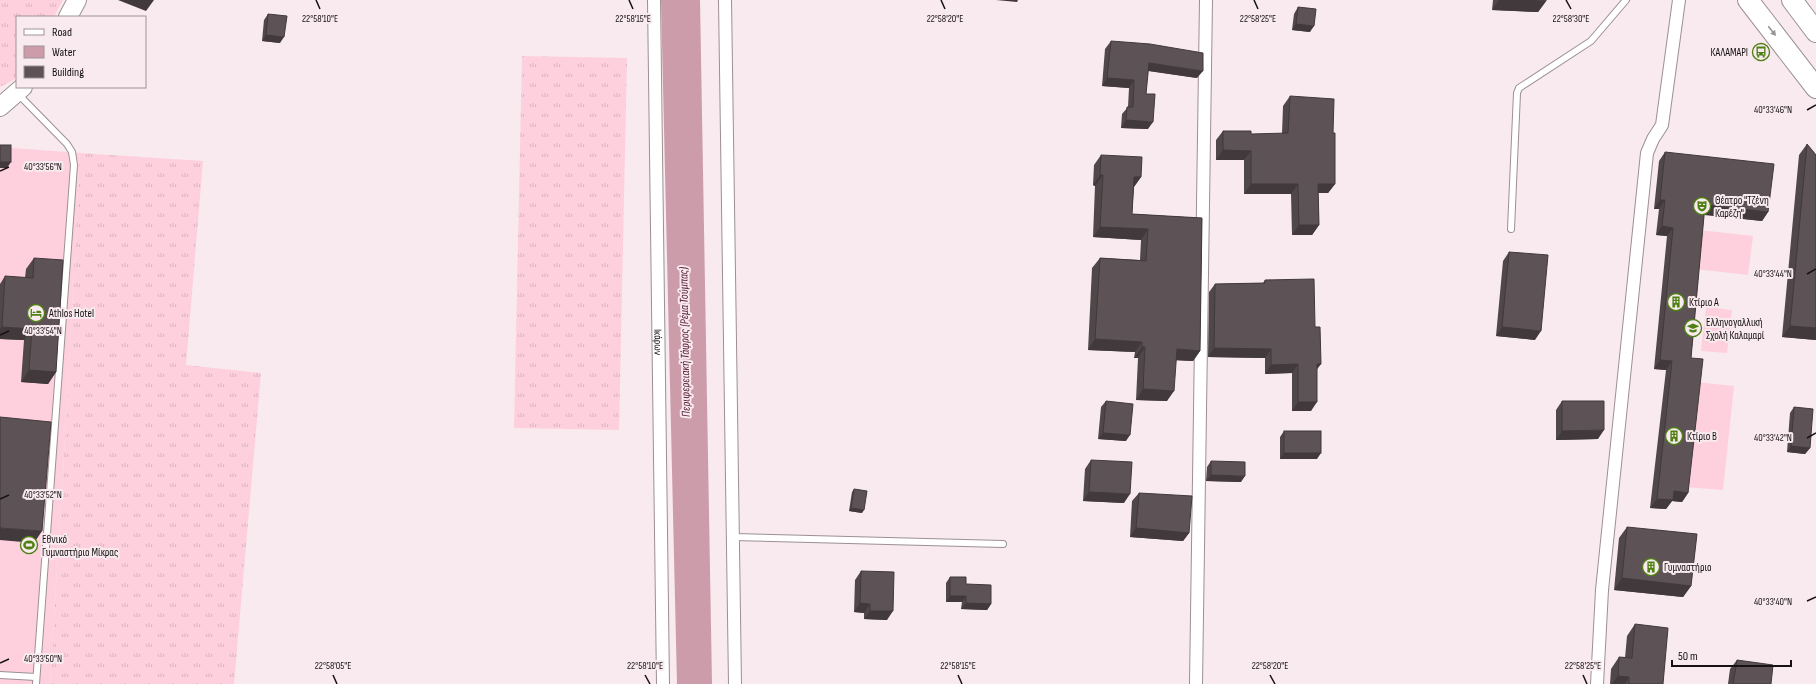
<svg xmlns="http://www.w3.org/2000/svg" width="1816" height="684" viewBox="0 0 1816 684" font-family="'Sofia Sans Condensed',sans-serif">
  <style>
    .grass { fill: url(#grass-tufts) }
    .garden { fill: #fed0de }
    .water { fill: #cc9cab }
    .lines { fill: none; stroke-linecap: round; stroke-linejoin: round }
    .lane-casing { stroke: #9c9093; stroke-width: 8 }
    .street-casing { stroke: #9c9093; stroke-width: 14 }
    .secondary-casing { stroke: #9c9093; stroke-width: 20 }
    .primary-casing { stroke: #9c9093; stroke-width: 22 }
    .lane { stroke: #fff; stroke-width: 6 }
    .street { stroke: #fff; stroke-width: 12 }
    .secondary { stroke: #fff; stroke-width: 18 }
    .primary { stroke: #fff; stroke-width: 20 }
    .wall { fill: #504749 }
    .shaded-wall { fill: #41393c }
    .building { fill: #5d5255; stroke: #41393c }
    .oneway { fill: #969495 }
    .ticks { fill: none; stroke: #161213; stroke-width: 1.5 }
    .labels { text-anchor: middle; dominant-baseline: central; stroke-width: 4; stroke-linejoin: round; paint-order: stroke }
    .poi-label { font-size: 11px; fill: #161213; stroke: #f8eaee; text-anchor: start }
    .street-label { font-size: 11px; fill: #161213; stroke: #f8eaee }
    .water-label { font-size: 12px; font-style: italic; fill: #521830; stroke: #f8eaee }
    .ticks-label { font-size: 10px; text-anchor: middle; fill: #161213; stroke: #f8eaee; stroke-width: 4; stroke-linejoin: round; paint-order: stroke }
  </style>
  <defs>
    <pattern id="grass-tufts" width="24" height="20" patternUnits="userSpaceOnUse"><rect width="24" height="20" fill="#fed0de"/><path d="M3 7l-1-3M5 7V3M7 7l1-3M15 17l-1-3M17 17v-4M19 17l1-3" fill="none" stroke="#d9b2be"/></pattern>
  </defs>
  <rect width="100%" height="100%" fill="#f8eaee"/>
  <g class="grass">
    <polygon points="0,0 63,0 54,17 17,17 17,76 15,79 0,87"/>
    <polygon points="522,56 627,58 619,430 514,428"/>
    <polygon points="80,153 203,161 186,365 261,373 234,684 50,684 67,406"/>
  </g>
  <g class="garden">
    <polygon points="0,147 80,153 67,406 50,684 0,684"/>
    <polygon points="1699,230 1753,236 1748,275 1695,269"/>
    <polygon points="1706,307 1732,310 1727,353 1701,351"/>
    <polygon points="1696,382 1734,386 1723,490 1686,487"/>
  </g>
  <polygon class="water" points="661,0 700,0 712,684 677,684"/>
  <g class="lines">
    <g class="lane-casing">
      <g id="lane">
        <polyline points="18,94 67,144 72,152 74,165 36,684"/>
        <polyline points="1511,229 1517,93 1519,88 1591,41 1626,0"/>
        <polyline points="733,537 1003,544"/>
        <polyline points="0,675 36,677"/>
      </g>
    </g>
    <g class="street-casing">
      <g id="street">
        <path id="s1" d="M654 0 663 684"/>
        <polyline points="725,0 735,684"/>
        <polyline points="1196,684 1206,0"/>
        <polyline points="1597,684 1602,590 1647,153 1653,139 1662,125 1679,0"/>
      </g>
    </g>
    <g class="secondary-casing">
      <g id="secondary">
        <polyline points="68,17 77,0"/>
        <polyline points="0,107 23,87"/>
      </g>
    </g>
    <g class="primary-casing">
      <g id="primary">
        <polyline points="1748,0 1816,88"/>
        <polyline points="1792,0 1816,32"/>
      </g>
    </g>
    <use href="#lane" class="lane"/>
    <use href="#street" class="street"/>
    <use href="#secondary" class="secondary"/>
    <use href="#primary" class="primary"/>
  </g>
  <g class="wall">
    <polygon points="1493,0 1547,0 1538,12 1492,10"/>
    <polygon points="1298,7 1310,32 1292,30 1294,14"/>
    <polygon points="268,14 280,43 262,41 264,20"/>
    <polygon points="1111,41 1197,78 1148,71 1146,94 1148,129 1121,128 1122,114 1128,107 1129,88 1102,86 1105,49"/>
    <polygon points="1290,96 1333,133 1335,184 1328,193 1318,193 1319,225 1312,235 1292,235 1291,194 1244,194 1244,160 1216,160 1216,140 1223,131 1251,134 1282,134 1283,106"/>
    <polygon points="1807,144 1816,155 1816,340 1782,337 1799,155"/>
    <polygon points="1665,152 1768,212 1762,221 1704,215 1691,358 1688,493 1682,502 1672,501 1666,509 1650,508 1666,370 1654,369 1667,236 1656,235 1659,209 1654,209 1659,161"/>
    <polygon points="1101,155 1141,177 1134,187 1132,214 1202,218 1200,351 1193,361 1176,360 1167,401 1136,400 1138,358 1134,358 1135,352 1088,350 1092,268 1100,258 1140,260 1141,240 1093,237 1095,186 1093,185 1094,165"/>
    <polygon points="1509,252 1535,340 1496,336 1503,261"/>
    <polygon points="34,258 56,372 48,384 21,382 24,340 0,339 0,284 5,276 25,278 26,269"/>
    <polygon points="1265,280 1315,327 1321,364 1317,368 1311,411 1292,411 1292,373 1265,374 1265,358 1208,357 1209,292 1215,284 1263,283"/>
    <polygon points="1106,401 1126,441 1098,439 1101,407"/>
    <polygon points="1562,401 1598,439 1556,440 1556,410"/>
    <polygon points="1794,407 1810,448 1805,454 1787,452 1790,413"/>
    <polygon points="1284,431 1317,459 1280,459 1280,437"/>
    <polygon points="1091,460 1124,503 1083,501 1085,469"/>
    <polygon points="1211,461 1241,482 1206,481 1207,467"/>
    <polygon points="854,489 862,513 849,511 852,492"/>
    <polygon points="1139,493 1189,533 1183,541 1130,537 1132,501"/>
    <polygon points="1627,527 1691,586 1683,597 1614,590 1619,538"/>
    <polygon points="861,571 887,620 864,619 864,613 854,612 855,580"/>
    <polygon points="950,577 966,584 991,604 987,610 961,609 962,602 946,602 946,583"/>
    <polygon points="1635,624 1663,684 1610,684 1611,669 1619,657 1625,658 1627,636"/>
    <polygon points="1737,660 1771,684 1728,684 1730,669"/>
  </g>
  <g class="shaded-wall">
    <polygon points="118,0 154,0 146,11"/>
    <polygon points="996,0 1018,0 1017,2"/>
    <polygon points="1499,0 1531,0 1546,1 1538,12 1492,10"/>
    <polygon points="1296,24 1314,26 1310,32 1292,30"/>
    <polygon points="266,35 284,37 280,43 262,41"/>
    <polygon points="1149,63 1203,71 1197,78 1143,70"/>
    <polygon points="1107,78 1134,80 1129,88 1102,86"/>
    <polygon points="1126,120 1153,122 1148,129 1121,128"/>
    <polygon points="1223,150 1251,151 1244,160 1216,160"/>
    <polygon points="0,162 11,162 7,168 0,168"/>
    <polygon points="1100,175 1103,175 1095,186 1093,185"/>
    <polygon points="1134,177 1141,177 1133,188"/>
    <polygon points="1251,184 1298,184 1291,194 1244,194"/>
    <polygon points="1318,184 1335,184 1328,193 1311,193"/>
    <polygon points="1660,200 1665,200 1659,209 1654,209"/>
    <polygon points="1705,205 1768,212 1762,221 1699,214"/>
    <polygon points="1299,225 1319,225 1312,235 1292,235"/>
    <polygon points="1662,226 1673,228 1667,236 1656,235"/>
    <polygon points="1100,227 1148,229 1141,240 1093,237"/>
    <polygon points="1790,326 1816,328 1816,340 1782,337"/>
    <polygon points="2,327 32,329 24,340 0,339 0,329"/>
    <polygon points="1502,327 1541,331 1535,340 1496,336"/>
    <polygon points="1095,339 1142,342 1135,352 1088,350"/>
    <polygon points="1142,347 1145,347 1138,358 1134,358"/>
    <polygon points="1214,348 1271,349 1265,358 1208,357"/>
    <polygon points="1177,349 1200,351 1193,361 1170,360"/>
    <polygon points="1660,360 1672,361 1666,370 1654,369"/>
    <polygon points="1298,364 1292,373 1265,374 1271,365"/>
    <polygon points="1317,364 1321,364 1315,372"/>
    <polygon points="29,370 56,372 48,384 21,382"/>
    <polygon points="1143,389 1174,391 1167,401 1136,400"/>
    <polygon points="1298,402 1317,402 1311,411 1292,411"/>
    <polygon points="1604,430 1598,439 1556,440 1562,431"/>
    <polygon points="1103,433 1130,435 1126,441 1098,439"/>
    <polygon points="1791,446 1810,448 1805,454 1787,452"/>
    <polygon points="1284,453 1321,453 1317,459 1280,459"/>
    <polygon points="1211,475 1245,476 1241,482 1206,481"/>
    <polygon points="1674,491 1688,493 1682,502 1672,501 1666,509 1650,508 1657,499"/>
    <polygon points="1089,492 1130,494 1124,503 1083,501"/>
    <polygon points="851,508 864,510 862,513 849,511"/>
    <polygon points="0,528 42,531 34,543 0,540"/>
    <polygon points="1136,528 1189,533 1183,541 1130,537"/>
    <polygon points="1622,578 1691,586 1683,597 1614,590"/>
    <polygon points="950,596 966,596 962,602 946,602"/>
    <polygon points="860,603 870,604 864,613 854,612"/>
    <polygon points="966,603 991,604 987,610 961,609"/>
    <polygon points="870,611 893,611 887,620 864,619"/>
    <polygon points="1618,676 1629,677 1625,684 1612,684"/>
  </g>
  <g class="building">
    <polygon points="1298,7 1316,9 1314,26 1296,24"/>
    <polygon points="268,14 287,16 284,37 266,35"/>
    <polygon points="1111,41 1150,44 1203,53 1203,71 1149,63 1146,94 1155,94 1153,122 1126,120 1127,107 1133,107 1134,80 1107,78"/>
    <polygon points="1290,96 1334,99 1333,133 1335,133 1335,184 1318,184 1319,225 1299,225 1298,184 1251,184 1251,151 1223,150 1223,131 1251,131 1251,134 1288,133"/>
    <polygon points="1807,144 1816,155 1816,328 1790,326"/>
    <rect x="0" y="145" width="11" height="17"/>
    <polygon points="1665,152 1774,164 1768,212 1705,205 1691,358 1703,359 1688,493 1674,491 1673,500 1657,499 1672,361 1660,360 1673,228 1662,226 1665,200 1660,200"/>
    <polygon points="1101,155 1142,157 1141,177 1134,177 1132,214 1202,218 1200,351 1177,349 1174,391 1143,389 1145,347 1142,347 1142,342 1095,339 1100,258 1146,261 1148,229 1100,227 1103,175 1100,175"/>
    <polygon points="1509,252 1548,255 1541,331 1502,327"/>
    <polygon points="34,258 63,260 56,372 29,370 32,329 2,327 5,276 33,278"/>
    <polygon points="1314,279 1315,327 1320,327 1321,364 1317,364 1317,402 1298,402 1298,364 1271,365 1271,349 1214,348 1215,284 1265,283 1265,280"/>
    <polygon points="1106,401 1133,404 1130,435 1103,433"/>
    <polygon points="1562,401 1604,401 1604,430 1562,431"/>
    <polygon points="1794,407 1813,409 1810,448 1791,446"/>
    <polygon points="0,417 51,422 42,531 0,528"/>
    <rect x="1284" y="431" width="37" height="22"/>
    <polygon points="1091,460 1132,462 1130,494 1089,492"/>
    <polygon points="1211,461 1245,462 1245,476 1211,475"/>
    <polygon points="854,489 867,491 864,510 851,508"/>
    <polygon points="1139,493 1192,496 1189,533 1136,528"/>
    <polygon points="1627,527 1697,534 1691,586 1622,578"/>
    <polygon points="861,571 894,572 893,611 870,611 870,604 860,603"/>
    <polygon points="950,577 966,577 966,584 991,585 991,604 966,603 966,596 950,596"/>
    <polygon points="1635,624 1668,628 1663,684 1629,684 1629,677 1618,676 1619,657 1632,658"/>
    <polygon points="1737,660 1773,665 1771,684 1733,684"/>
  </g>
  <defs><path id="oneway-solid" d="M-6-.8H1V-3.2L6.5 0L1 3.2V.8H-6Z"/></defs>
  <use class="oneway" href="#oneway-solid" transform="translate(1772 31) rotate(52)"/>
  <path class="ticks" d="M316 0 320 9M629 0 633 9M941 0 945 9M1254 0 1258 9M1566 0 1571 9M1807 110 1816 105M0 171 9 167M1807 274 1816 269M0 335 9 331M1807 438 1816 433M0 499 9 495M1807 601 1816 597M0 663 9 659M333 675 337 684M645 675 650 684M958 675 962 684M1270 675 1275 684M1583 675 1587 684"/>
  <defs>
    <g id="bus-ring" transform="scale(0.9)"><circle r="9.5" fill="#f8eaee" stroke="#4e8012" stroke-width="1.5"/><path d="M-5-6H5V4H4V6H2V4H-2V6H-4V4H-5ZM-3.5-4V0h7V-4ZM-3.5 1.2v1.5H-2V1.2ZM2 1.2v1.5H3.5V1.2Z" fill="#4e8012"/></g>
    <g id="theatre-ring" transform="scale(0.9)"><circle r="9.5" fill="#f8eaee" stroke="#4e8012" stroke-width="1.5"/><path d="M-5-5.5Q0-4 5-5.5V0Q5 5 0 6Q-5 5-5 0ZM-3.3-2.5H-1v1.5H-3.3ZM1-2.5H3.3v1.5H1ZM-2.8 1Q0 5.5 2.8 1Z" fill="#4e8012"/></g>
    <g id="building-ring" transform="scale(0.9)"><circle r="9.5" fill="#f8eaee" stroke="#4e8012" stroke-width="1.5"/><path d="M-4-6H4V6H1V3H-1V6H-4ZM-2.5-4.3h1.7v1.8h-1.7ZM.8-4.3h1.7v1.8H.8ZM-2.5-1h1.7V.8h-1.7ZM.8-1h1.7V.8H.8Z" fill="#4e8012"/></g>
    <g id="hotel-ring" transform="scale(0.9)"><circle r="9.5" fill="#f8eaee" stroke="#4e8012" stroke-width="1.5"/><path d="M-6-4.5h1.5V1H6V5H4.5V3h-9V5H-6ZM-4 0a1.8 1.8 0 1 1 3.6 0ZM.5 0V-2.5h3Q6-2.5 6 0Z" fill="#4e8012"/></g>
    <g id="school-ring" transform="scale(0.9)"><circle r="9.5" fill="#f8eaee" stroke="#4e8012" stroke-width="1.5"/><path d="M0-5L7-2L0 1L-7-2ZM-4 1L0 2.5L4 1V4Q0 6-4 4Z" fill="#4e8012"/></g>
    <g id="stadium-ring" transform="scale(0.9)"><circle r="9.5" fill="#f8eaee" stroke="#4e8012" stroke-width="1.5"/><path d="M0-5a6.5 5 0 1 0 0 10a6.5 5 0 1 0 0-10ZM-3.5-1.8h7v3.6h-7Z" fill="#4e8012"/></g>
  </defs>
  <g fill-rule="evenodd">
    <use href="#bus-ring" x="1761" y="52"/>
    <use href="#theatre-ring" x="1702" y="206"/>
    <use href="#building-ring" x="1676" y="302"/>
    <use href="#hotel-ring" x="36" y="313"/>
    <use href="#school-ring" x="1693" y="328"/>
    <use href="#building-ring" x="1674" y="436"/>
    <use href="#stadium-ring" x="29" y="545"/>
    <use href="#building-ring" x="1651" y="567"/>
  </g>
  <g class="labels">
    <g class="poi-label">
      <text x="1748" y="52" text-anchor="end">ΚΑΛΑΜΑΡΙ</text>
      <text x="1715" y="200">Θέατρο "Τζένη<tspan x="1715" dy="13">Καρέζη"</tspan></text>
      <text x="1689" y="302">Κτίριο Α</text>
      <text x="49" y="313">Athlos Hotel</text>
      <text x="1706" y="322">Ελληνογαλλική<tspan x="1706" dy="13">Σχολή Καλαμαρί</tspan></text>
      <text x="1687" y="436">Κτίριο Β</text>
      <text x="42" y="539">Εθνικό<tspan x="42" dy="13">Γυμναστήριο Μίκρας</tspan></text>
      <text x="1664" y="567">Γυμναστήριο</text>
    </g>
    <g class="street-label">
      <text stroke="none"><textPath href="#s1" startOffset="342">Ικάρων</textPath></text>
    </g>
    <g class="water-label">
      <text transform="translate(685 342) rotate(-91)">Περιφερειακή Τάφρος (Ρέμα Τούμπας)</text>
    </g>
  </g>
  <g class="ticks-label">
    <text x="320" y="22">22°58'10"E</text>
    <text x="633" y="22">22°58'15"E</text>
    <text x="945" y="22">22°58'20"E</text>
    <text x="1258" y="22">22°58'25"E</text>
    <text x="1571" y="22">22°58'30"E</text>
    <text x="1773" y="113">40°33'46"N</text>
    <text x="43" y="170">40°33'56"N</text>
    <text x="1773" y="277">40°33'44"N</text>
    <text x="43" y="334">40°33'54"N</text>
    <text x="1773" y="441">40°33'42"N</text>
    <text x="43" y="498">40°33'52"N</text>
    <text x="1773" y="605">40°33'40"N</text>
    <text x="43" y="662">40°33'50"N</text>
    <text x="333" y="669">22°58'05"E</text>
    <text x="645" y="669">22°58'10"E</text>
    <text x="958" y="669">22°58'15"E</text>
    <text x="1270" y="669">22°58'20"E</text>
    <text x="1583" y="669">22°58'25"E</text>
  </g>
  <rect x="16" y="16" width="130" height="72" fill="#f8eaee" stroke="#9e9496"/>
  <rect x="24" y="29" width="20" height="6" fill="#ffffff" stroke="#9e9496"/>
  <text x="52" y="36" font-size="12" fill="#161213">Road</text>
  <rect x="24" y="46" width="20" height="12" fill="#cc9cab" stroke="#9e9496"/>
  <text x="52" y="56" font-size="12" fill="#161213">Water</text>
  <rect x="24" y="66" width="20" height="12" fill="#5d5255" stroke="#9e9496"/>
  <text x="52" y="76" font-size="12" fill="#161213">Building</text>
  <path d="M1672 660v6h119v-6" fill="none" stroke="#161213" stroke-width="2"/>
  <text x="1678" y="660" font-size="12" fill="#161213" stroke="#f8eaee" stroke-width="3" paint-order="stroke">50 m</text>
</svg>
